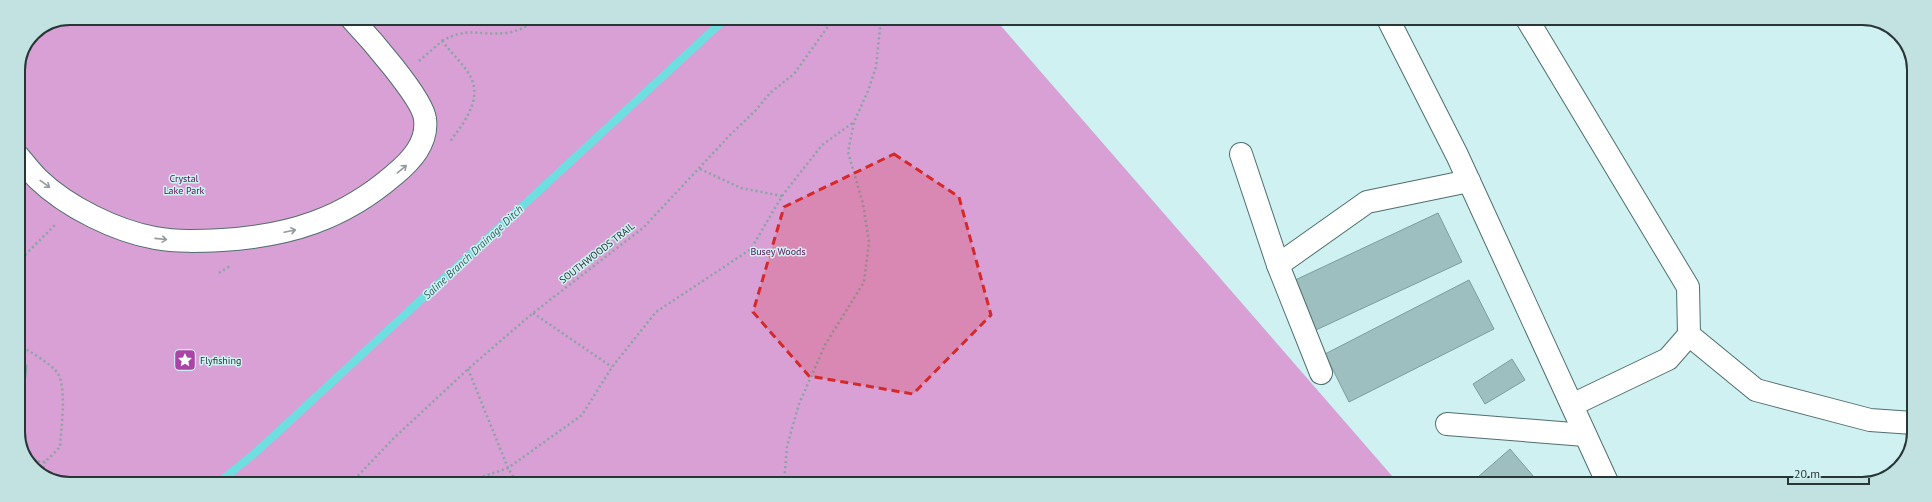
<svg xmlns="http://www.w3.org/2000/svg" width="1932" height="502" viewBox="0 0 1932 502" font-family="'PT Sans',sans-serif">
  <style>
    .green { fill: #d9a0d5 }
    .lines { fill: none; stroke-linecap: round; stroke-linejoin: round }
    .stream { stroke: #6fdee0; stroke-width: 8 }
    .building { fill: #9ebfbf; stroke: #7e9e9e }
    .minor-casing { stroke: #506e6e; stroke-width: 24 }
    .path { stroke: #8aa3a3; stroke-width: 2.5; stroke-dasharray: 2 3; stroke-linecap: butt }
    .minor { stroke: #fff; stroke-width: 22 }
    .oneway { stroke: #949a9a }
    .marked { fill: #d62828; fill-opacity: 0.2; stroke: #d62828; stroke-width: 3; stroke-dasharray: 8 5; stroke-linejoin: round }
    .labels { text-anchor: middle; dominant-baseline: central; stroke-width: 3; stroke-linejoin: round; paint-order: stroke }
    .park-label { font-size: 10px; fill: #571156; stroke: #cff1f1 }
    .street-label { font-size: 10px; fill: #293636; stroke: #cff1f1 }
    .poi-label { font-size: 10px; fill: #293636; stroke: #cff1f1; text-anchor: start }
    .water-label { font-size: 11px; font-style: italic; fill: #2e5f60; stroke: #cff1f1 }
    .rim { fill: none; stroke: #293636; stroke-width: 2 }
  </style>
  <rect width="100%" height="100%" fill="#cff1f1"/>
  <polygon class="green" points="70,18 995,19 1399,484 60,483 31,466 18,438 18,70 33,33"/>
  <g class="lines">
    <polyline class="stream" points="218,483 255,453 726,18"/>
  </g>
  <g class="building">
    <polygon points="1438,213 1462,262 1316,330 1293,281"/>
    <polygon points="1469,280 1494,329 1349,402 1325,354"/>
    <polygon points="1512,359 1525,380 1485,404 1473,384"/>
    <polygon points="18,364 27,365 23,403 18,402"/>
    <polygon points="1510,449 1540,484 1470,484"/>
  </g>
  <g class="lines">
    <g class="minor-casing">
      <g id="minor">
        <polyline points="1388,19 1457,155 1608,484"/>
        <polyline points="1527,19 1688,287 1689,335 1668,359 1572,405"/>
        <polyline points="1241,154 1278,265"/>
        <path d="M18 156C25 164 31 172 38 179 67 207 116 231 155 238 177 242 200 241 222 240 289 236 343 219 394 175 411 161 428 143 425 119 423 98 367 35 351 18"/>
        <polyline points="1689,335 1756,390 1870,420 1913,423"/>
        <polyline points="1321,373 1278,265 1367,202 1469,181"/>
        <polyline points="1447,424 1585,435"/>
      </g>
    </g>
    <g class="path">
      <path d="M442 41C468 26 479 36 505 33 518 32 529 25 539 18"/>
      <path d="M419 61 442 41C466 71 488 82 464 122 460 129 454 135 450 142"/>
      <polyline points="700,169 741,188 782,196"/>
      <polyline points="18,262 56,224"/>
      <polyline points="219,273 230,266"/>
      <polyline points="533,313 612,367"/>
      <path d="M18 345C28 350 53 365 58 374 67 390 61 429 60 447L45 462 29 461"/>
      <polyline points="468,369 508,468 517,483"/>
      <polyline points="42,473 45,462"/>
      <polyline points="351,483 394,438 468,369 533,313 643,228 730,135 756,110 770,93 794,74 834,18"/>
      <polyline points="464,483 508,468 582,415 612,367 656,312 751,249 782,196 822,145 854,122"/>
      <polyline points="784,483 787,446 799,404 825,345 864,282 869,242 863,204 848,152 854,122 868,91 876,67 881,18"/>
    </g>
    <use href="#minor" class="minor"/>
  </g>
  <defs><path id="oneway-shaft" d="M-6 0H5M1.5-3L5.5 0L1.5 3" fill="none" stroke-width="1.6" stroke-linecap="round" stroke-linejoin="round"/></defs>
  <g class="oneway">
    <use href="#oneway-shaft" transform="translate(402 169) rotate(-40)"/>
    <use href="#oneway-shaft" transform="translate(45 184) rotate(36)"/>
    <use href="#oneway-shaft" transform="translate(290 231) rotate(-12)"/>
    <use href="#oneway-shaft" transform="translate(161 239) rotate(6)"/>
  </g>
  <path class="marked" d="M894 154 959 197 991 315 913 394 809 376 753 312 784 207Z"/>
  <defs>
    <g id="sight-square" transform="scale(1.15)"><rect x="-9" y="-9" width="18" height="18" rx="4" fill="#aa44a7" stroke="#cff1f1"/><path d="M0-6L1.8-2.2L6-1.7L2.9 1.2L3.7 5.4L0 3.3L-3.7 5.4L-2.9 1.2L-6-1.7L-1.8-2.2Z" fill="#fff"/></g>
  </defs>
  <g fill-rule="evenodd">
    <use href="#sight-square" x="185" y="360"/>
  </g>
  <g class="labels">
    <g class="park-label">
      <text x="184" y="178">Crystal<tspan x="184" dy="12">Lake Park</tspan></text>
      <text x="778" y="251">Busey Woods</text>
    </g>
    <g class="street-label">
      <text transform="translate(597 253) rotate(-38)">SOUTHWOODS TRAIL</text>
    </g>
    <g class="poi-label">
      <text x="200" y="360">Flyfishing</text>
    </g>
    <g class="water-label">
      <text transform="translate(473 252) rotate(-43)">Saline Branch Drainage Ditch</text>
    </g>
  </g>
  <path d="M0 0H1932V502H0ZM70 25H1862A45 45 0 0 1 1907 70V432A45 45 0 0 1 1862 477H70A45 45 0 0 1 25 432V70A45 45 0 0 1 70 25Z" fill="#c2e2e2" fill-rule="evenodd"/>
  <path class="rim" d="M70 25H1862A45 45 0 0 1 1907 70V432A45 45 0 0 1 1862 477H70A45 45 0 0 1 25 432V70A45 45 0 0 1 70 25Z"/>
  <path d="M1788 478v6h81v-6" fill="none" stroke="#293636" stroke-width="2"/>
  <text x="1794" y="478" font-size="12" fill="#293636" stroke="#cff1f1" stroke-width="3" paint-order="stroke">20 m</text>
</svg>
